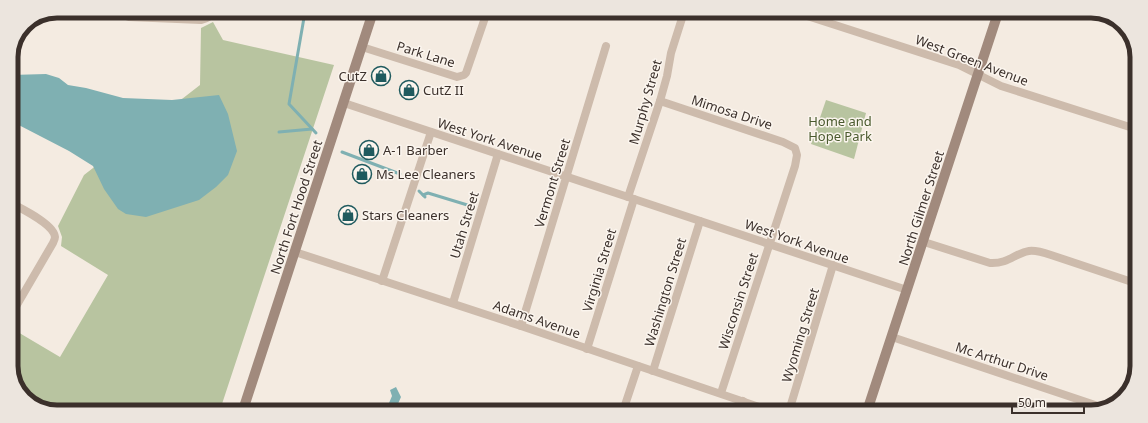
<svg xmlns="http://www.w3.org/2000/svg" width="1148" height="423" viewBox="0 0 1148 423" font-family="'Noto Sans',sans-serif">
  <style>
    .green { fill: #b8c4a0 }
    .water { fill: #7fb0b2 }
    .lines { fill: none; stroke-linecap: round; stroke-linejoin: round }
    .stream { stroke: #7fb0b2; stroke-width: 3 }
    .street { stroke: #cdbbac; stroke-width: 8 }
    .secondary { stroke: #a18a7d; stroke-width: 10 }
    .labels { text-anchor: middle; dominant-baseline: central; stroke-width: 3; stroke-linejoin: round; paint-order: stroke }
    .street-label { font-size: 13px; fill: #3b302b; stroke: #fbf5ee }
    .poi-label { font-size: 13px; fill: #3b302b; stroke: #fbf5ee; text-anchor: start }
    .park-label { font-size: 13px; fill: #4a5a2e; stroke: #fbf5ee }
    .rim { fill: none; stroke: #3b302b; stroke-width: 5 }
  </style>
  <rect width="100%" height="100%" fill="#f4ebe1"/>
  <g class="green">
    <polygon points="213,22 223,40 334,65 220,410 42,409 20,394 11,370 11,328 60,357 108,275 61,246 62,237 58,226 84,175 200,85 201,28"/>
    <polygon points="826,100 866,113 854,159 811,144"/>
  </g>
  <g class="water">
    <polygon points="46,74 59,78 68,85 86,88 123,98 172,100 219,95 228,114 237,151 228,175 216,187 199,200 146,217 126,214 118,209 104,189 93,166 69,151 11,121 11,75"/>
    <polygon points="396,387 401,397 397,406 389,403 392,396 390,390"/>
  </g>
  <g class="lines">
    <g class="stream">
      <polyline points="305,12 289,104 316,133"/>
      <polyline points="279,132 312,129"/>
      <polyline points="342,152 400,174"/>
      <polyline points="419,191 425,197"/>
      <polyline points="423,195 428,193 474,207"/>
    </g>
    <g class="street">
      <path d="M110 11 129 17 201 20C206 19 211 17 213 11"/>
      <polyline points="798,13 959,65 1001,86 1136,129"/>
      <polyline points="362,47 457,77 464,75 466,73 487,12"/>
      <polyline points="660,101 783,142 795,148 797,155 795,166 721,393"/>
      <polyline points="344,103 634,199 907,290"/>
      <polyline points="628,197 660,101 667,76 671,53 684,12"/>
      <path d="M11 203C22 209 54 224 55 237 55 239 54 241 53 243L11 315"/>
      <path d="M924 242 990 263C1009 264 1015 253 1029 251 1036 250 1045 253 1051 255L1135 283"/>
      <polyline points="295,252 521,326 771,411"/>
      <polyline points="382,281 431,132"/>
      <polyline points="453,303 498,154"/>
      <polyline points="521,326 606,46"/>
      <polyline points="892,337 1104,408"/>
      <polyline points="587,349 634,199"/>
      <polyline points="653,371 700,221"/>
      <polyline points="623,411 638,366"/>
      <polyline points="739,411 743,401"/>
      <polyline points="789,411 833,265"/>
    </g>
    <g class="secondary">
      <polyline points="243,410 373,12"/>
      <polyline points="867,411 998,13"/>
    </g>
  </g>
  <defs>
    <g id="shop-ring" transform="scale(1)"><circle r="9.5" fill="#fbf5ee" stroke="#1f5a5e" stroke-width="1.5"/><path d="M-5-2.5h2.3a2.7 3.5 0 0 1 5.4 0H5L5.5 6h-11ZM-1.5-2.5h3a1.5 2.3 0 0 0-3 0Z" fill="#1f5a5e"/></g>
  </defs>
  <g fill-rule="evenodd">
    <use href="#shop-ring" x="381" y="76"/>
    <use href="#shop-ring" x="409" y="90"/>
    <use href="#shop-ring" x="369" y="150"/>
    <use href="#shop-ring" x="362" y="174"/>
    <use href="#shop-ring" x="348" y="215"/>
  </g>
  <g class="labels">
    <g class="street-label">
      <text transform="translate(426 54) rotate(17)">Park Lane</text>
      <text transform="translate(972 60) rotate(21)">West Green Avenue</text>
      <text transform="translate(645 102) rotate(-74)">Murphy Street</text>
      <text transform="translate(732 112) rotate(18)">Mimosa Drive</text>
      <text transform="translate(490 139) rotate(18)">West York Avenue</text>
      <text transform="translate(552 183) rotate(-73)">Vermont Street</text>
      <text transform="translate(296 207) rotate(-72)">North Fort Hood Street</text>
      <text transform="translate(921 208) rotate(-72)">North Gilmer Street</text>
      <text transform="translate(464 225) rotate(-73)">Utah Street</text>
      <text transform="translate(797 241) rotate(19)">West York Avenue</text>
      <text transform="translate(599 270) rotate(-73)">Virginia Street</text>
      <text transform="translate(665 292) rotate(-73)">Washington Street</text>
      <text transform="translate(738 301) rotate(-72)">Wisconsin Street</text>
      <text transform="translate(537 319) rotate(19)">Adams Avenue</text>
      <text transform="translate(800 335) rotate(-73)">Wyoming Street</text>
      <text transform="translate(1002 361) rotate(18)">Mc Arthur Drive</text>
    </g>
    <g class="poi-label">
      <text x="367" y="76" text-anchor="end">CutZ</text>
      <text x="423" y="90">CutZ II</text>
      <text x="383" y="150">A-1 Barber</text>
      <text x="376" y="174">Ms Lee Cleaners</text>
      <text x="362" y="215">Stars Cleaners</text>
    </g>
    <g class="park-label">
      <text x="840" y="121">Home and<tspan x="840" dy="15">Hope Park</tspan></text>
    </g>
  </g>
  <path d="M0 0H1148V423H0ZM57 18H1091A39 39 0 0 1 1130 57V366A39 39 0 0 1 1091 405H57A39 39 0 0 1 18 366V57A39 39 0 0 1 57 18Z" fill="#ece5de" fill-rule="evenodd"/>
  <path class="rim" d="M57 18H1091A39 39 0 0 1 1130 57V366A39 39 0 0 1 1091 405H57A39 39 0 0 1 18 366V57A39 39 0 0 1 57 18Z"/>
  <path d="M1012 407v6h72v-6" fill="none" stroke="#3b302b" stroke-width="2"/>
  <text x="1018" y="407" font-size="12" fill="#3b302b" stroke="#fbf5ee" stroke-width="3" paint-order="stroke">50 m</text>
</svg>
